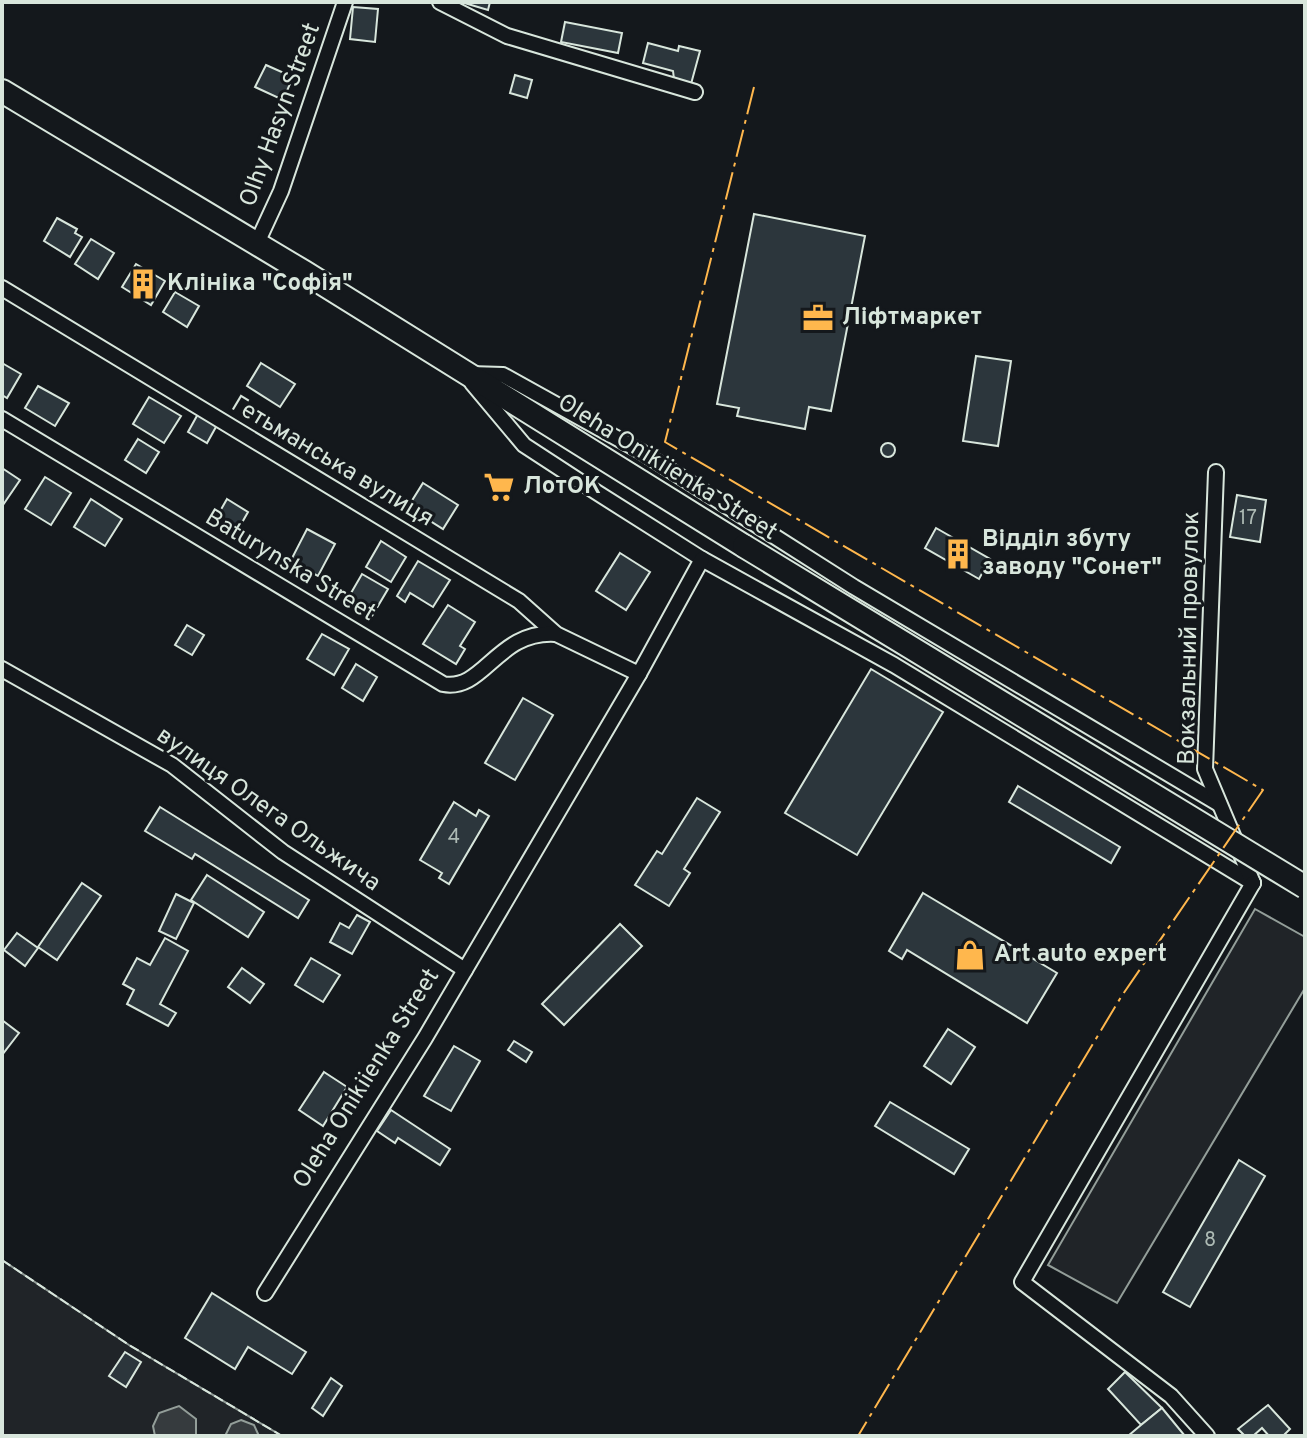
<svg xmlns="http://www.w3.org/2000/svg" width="1307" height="1438" viewBox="0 0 1307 1438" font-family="Overpass,sans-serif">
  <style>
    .green { fill: #202428; stroke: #939e99; stroke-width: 2 }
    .water { fill: #363b3e; stroke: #939e99; stroke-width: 2 }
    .building { fill: #2c363c; stroke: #d8e6dc; stroke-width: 2 }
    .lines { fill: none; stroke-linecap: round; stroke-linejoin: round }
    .minor-casing { stroke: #d8e6dc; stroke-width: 18 }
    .primary-casing { stroke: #d8e6dc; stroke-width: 26 }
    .minor { stroke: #14181c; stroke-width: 14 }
    .primary { stroke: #14181c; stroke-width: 22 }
    .primary-bridge-casing { stroke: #d8e6dc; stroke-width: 26; stroke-linecap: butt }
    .primary-bridge { stroke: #14181c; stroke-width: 22 }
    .fence { stroke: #d8e6dc; stroke-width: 2; stroke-dasharray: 10 4; stroke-linecap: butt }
    .power { stroke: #ffb74d; stroke-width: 2; stroke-dasharray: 28 6 4 6; stroke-linecap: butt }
    .labels { text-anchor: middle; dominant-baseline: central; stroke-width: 6; stroke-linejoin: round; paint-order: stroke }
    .number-label { font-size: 20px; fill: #adbab4 }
    .street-label { font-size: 24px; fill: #d8e6dc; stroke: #14181c }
    .poi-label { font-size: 24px; font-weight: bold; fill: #d8e6dc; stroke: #14181c; text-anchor: start }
  </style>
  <rect width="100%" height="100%" fill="#14181c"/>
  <g class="green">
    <polygon points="1255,909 1305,937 1305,988 1117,1303 1048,1265"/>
    <polygon points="2,1260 129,1345 282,1436 2,1436"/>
  </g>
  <g class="water">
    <polygon points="179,1406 196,1419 196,1436 155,1436 153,1426 159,1413"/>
    <polygon points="241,1420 254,1425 259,1436 225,1436 231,1424"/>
  </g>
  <g class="building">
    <polygon points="461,2 490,2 488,10"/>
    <polygon points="353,7 378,9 375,42 350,39"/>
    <polygon points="565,22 622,33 618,53 561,42"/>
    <polygon points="648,43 678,51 679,46 700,51 691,84 674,79 673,71 643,63"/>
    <polygon points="266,65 293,77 283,100 255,87"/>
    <polygon points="515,75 532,80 527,98 510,93"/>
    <polygon points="754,214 865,236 831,411 809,407 805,429 737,416 739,408 717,404"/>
    <polygon points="57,218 77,229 75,233 82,237 70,257 44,241"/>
    <polygon points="91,239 114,253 98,279 75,264"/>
    <polygon points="136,264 165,281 151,305 122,287"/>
    <polygon points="175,292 199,306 187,327 163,312"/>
    <polygon points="976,356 1011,361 998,446 963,441"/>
    <polygon points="2,363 21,374 7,398 2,395"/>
    <polygon points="261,363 295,384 280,407 247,386"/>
    <polygon points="38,386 69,403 55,426 25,408"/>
    <polygon points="149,397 181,416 164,443 133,424"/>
    <polygon points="198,414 217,425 207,443 188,432"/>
    <polygon points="138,439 159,452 146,473 125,460"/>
    <circle cx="888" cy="450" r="7"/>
    <polygon points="2,468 20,480 3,505 2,504"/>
    <polygon points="45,477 71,493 51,525 25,509"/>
    <polygon points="423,483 458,505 443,529 408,507"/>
    <polygon points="1237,495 1266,500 1260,542 1230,537"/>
    <polygon points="91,499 122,519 105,546 74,527"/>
    <polygon points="227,499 248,512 236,533 215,520"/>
    <polygon points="936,528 990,559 979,579 925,548"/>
    <polygon points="307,529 335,544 318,576 290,562"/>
    <polygon points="381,541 406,557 391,582 366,567"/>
    <polygon points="620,553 650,572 626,610 596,591"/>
    <polygon points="418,561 450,580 433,607 410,593 405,602 397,596"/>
    <polygon points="362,574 388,589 372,616 347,600"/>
    <polygon points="448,605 475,622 460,646 465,649 456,664 423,644"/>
    <polygon points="187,625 204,635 192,655 175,645"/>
    <polygon points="322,634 349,649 334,675 307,659"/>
    <polygon points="356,664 377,677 363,701 342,688"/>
    <polygon points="871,669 943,712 857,855 785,813"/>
    <polygon points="523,698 553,715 515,780 485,763"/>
    <polygon points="1018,786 1120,847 1111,863 1009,802"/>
    <polygon points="697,798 720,812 684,869 690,873 669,906 635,885 657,851 662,854"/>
    <polygon points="454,802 476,816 479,810 489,816 449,884 439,878 442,873 420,860"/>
    <polygon points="160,807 309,900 298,918 195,854 192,859 145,831"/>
    <polygon points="207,875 264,912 248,937 191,900"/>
    <polygon points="82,883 101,896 57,960 38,947"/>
    <polygon points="923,893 1057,973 1027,1023 907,950 902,959 889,951"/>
    <polygon points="176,894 194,903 176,939 159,931"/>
    <polygon points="357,915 370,922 352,954 330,942 340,923 349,928"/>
    <polygon points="620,924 642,946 564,1025 542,1004"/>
    <polygon points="17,933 38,948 25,966 4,950"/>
    <polygon points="165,938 188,951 160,1004 176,1013 168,1026 127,1004 134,990 123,984 137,958 150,965"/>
    <polygon points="311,958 340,975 323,1002 295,985"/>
    <polygon points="242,968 264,984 250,1003 228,987"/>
    <polygon points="2,1020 19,1033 2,1055"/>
    <polygon points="948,1029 975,1047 951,1084 924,1066"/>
    <polygon points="514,1041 532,1052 526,1062 508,1050"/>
    <polygon points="454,1046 480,1061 451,1111 424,1096"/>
    <polygon points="324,1072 347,1087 323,1126 299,1110"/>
    <polygon points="890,1102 969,1149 954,1174 875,1126"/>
    <polygon points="391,1110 450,1149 440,1165 398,1138 395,1143 377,1131"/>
    <polygon points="1239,1160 1265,1176 1190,1307 1163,1292"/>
    <polygon points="212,1293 306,1352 292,1374 248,1347 235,1369 185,1338"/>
    <polygon points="125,1352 141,1362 126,1387 109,1376"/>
    <polygon points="1125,1372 1162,1408 1141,1425 1108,1389"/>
    <polygon points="331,1378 342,1386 323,1416 312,1408"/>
    <polygon points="1268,1405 1290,1429 1283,1436 1269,1436 1262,1428 1253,1436 1245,1436 1238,1429"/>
    <polygon points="1162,1408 1185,1436 1128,1436 1141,1425"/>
  </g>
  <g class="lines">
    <g class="minor-casing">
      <g id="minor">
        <polyline points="440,2 507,36 695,92"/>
        <polyline points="257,243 281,191 345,2"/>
        <polyline points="2,288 519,601 556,634 639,674"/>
        <polyline points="470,374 503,375 640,451 854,587 1219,804"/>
        <polyline points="472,383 524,445 593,490 702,559 894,665 1253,883"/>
        <path d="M2 419 443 684C484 692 497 630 556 634"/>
        <polyline points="1216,472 1205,769 1253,883"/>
        <polyline points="2,669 172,765 283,852 465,970"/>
        <polyline points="265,1293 425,1038 639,674 702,559"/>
        <polyline points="1207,1436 1171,1396 1022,1282 1253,883"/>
      </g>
    </g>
    <g class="primary-casing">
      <polyline id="primary" points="2,91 304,272 744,546"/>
    </g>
    <use href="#minor" class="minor"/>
    <use href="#primary" class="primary"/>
    <g class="primary-bridge-casing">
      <polyline id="primary-bridge" points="744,546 1305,887"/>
    </g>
    <use href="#primary-bridge" class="primary-bridge"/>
    <polyline class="fence" points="2,1260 129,1345 282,1436"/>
    <polyline class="power" points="754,87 665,442 1263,790 1121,997 858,1436"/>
  </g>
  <defs>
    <g id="building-bare" transform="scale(2.4)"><path d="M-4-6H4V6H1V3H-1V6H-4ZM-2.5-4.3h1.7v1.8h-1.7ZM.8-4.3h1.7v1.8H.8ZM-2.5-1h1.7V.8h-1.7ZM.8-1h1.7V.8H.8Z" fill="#ffb74d" stroke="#14181c" stroke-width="2.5" paint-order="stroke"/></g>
    <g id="office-bare" transform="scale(2.4)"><path d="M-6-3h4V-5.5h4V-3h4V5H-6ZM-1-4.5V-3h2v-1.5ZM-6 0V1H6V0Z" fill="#ffb74d" stroke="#14181c" stroke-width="2.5" paint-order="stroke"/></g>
    <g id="supermarket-bare" transform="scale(2.4)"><path d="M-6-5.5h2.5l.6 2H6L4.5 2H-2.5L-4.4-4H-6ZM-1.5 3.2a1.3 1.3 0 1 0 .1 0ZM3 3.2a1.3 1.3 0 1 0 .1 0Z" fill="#ffb74d" stroke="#14181c" stroke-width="2.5" paint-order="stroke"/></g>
    <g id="shop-bare" transform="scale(2.4)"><path d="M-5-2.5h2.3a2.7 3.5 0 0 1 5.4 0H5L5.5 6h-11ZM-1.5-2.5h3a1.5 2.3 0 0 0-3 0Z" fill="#ffb74d" stroke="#14181c" stroke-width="2.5" paint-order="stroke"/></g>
  </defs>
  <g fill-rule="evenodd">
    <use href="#building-bare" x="143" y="284"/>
    <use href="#office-bare" x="818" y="318"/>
    <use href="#supermarket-bare" x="499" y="487"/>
    <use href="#building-bare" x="958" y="554"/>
    <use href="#shop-bare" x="970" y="955"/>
  </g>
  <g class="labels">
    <g class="number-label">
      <text x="1248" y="519">17</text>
      <text x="454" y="838">4</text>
      <text x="1210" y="1241">8</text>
    </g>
    <g class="street-label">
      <text transform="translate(281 115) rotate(-70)">Olhy Hasyn Street</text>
      <text transform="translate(332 462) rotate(31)">Гетьманська вулиця</text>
      <text transform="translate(667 468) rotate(32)">Oleha Onikiienka Street</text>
      <text transform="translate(290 566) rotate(31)">Baturynska Street</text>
      <text transform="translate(1190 638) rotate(-89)">Вокзальний провулок</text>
      <text transform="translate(268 810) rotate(35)">вулиця Олега Ольжича</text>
      <text transform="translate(367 1079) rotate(-58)">Oleha Onikiienka Street</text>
    </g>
    <g class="poi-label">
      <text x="167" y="284">Клініка "Софія"</text>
      <text x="842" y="318">Ліфтмаркет</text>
      <text x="523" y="487">ЛотОК</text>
      <text x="982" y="540">Відділ збуту<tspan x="982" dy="28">заводу "Сонет"</tspan></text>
      <text x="994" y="955">Art auto expert</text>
    </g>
  </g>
  <rect width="1307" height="1438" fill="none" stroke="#d8e6dc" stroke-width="8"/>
</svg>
